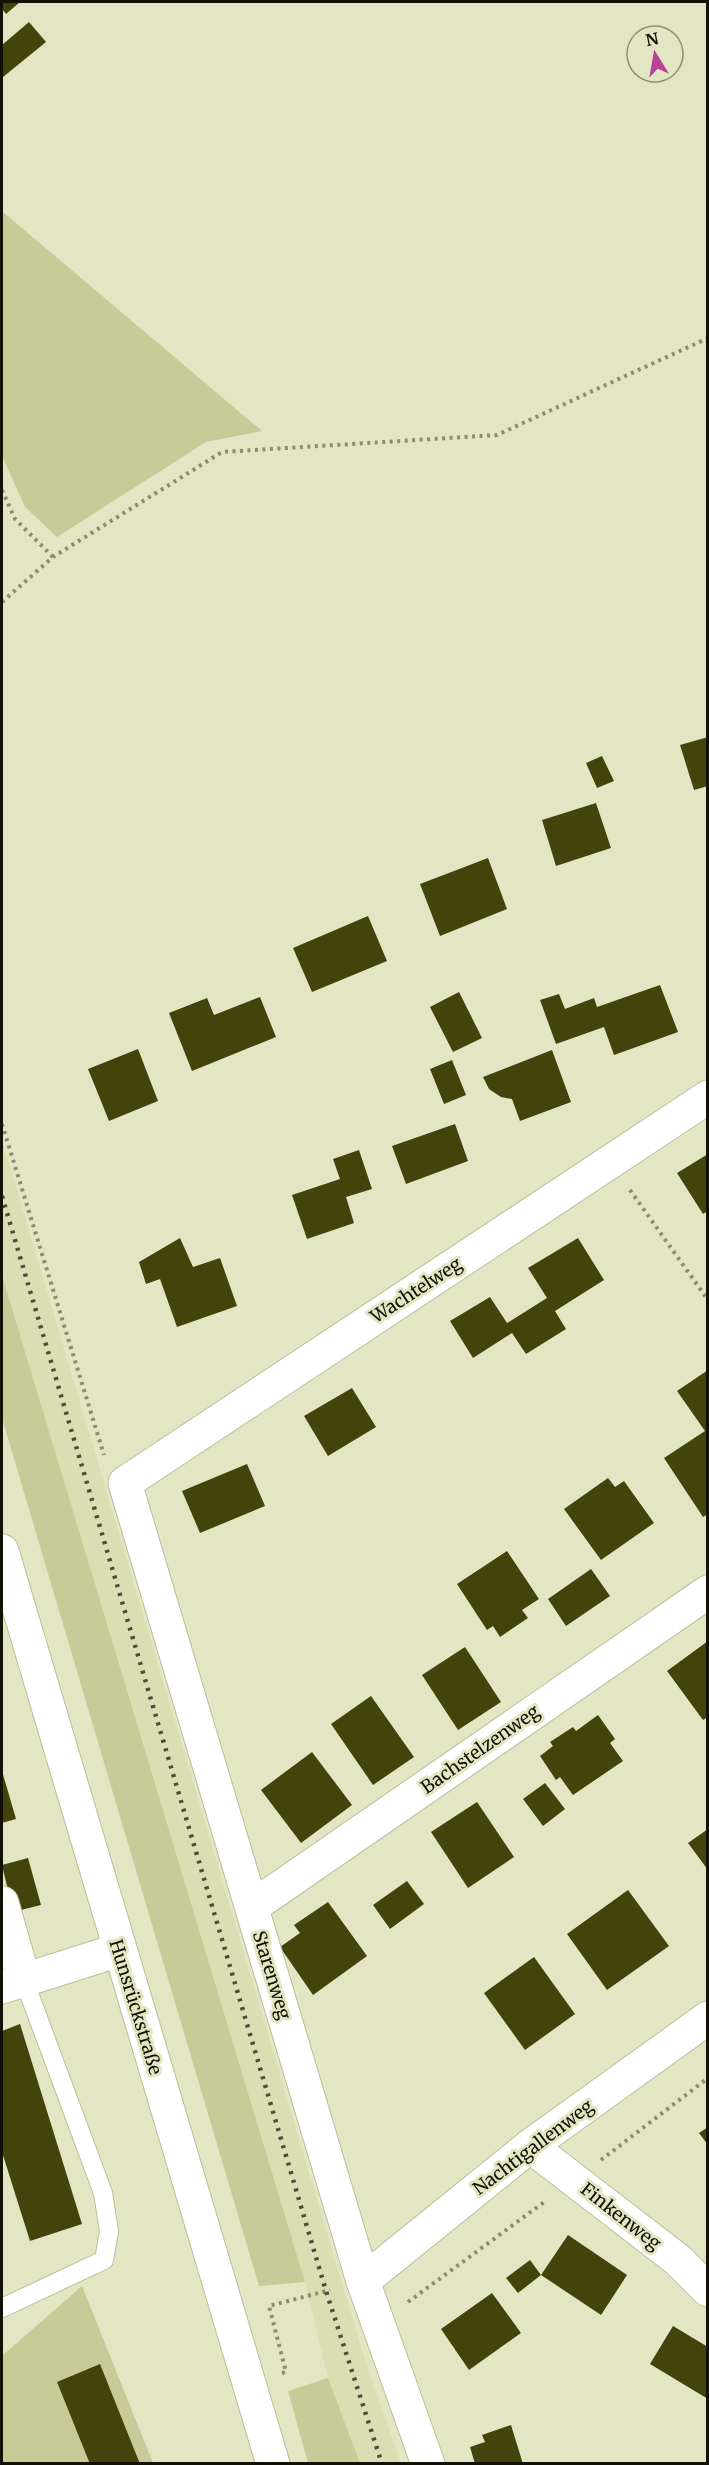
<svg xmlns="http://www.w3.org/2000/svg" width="709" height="2465" viewBox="0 0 709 2465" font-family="Merriweather,serif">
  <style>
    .built { fill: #dadeb2 }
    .green { fill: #c7cb98 }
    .building { fill: #42440b }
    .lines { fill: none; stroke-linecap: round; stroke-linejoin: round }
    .service-casing { stroke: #bbbe9b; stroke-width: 20 }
    .minor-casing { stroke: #bbbe9b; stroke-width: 35 }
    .secondary-casing { stroke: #bbbe9b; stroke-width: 35 }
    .path { stroke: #8b8d73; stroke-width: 4; stroke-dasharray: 3 4.5; stroke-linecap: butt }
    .service { stroke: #fff; stroke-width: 18 }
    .minor { stroke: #fff; stroke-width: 33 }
    .secondary { stroke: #fff; stroke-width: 33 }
    .rail { stroke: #4c4d3a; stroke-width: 4.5; stroke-dasharray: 3 6; stroke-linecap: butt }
    .labels { text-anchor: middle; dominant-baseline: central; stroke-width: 6; stroke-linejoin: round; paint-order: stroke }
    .street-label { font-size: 18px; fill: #111105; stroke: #e3e6c2 }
  </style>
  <rect width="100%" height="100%" fill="#e3e6c2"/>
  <polygon class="built" points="2,1140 367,2367 401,2463 360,2463 328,2378 305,2282 2,1275"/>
  <g class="green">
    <polygon points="2,211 3,212 262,431 206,442 57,537 25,507 2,456"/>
    <polygon points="2,1275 305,2282 259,2286 2,1418"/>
    <polygon points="82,2286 153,2463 2,2463 2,2356"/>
    <polygon points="328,2378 360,2463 308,2463 288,2391"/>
  </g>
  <g class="building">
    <polygon points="2,2 20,2 6,14 2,9"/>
    <polygon points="29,22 46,42 3,77 2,45"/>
    <polygon points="708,737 708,786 694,790 680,745"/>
    <polygon points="602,756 614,781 597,788 586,763"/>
    <polygon points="596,803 611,848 556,866 542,820"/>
    <polygon points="488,858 507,909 440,936 420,884"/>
    <polygon points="368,916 387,961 312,992 293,948"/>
    <polygon points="660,985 678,1032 614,1055 604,1027 556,1044 540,1000 559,994 565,1009 594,998 597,1007"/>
    <polygon points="459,992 482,1038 453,1052 430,1007"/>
    <polygon points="260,997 276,1037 192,1071 169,1013 207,998 214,1015"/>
    <polygon points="138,1049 158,1101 109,1121 88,1069"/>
    <polygon points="552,1050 571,1102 520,1121 512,1099 501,1097 489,1089 483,1077"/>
    <polygon points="452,1060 466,1095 444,1104 430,1069"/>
    <polygon points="455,1124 468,1161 406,1184 392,1146"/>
    <polygon points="359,1150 372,1189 346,1197 354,1223 307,1239 292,1195 340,1179 333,1159"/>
    <polygon points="708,1154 708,1211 703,1214 677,1173"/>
    <polygon points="180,1238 193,1267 220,1258 237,1306 177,1327 160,1279 146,1284 139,1262"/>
    <polygon points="578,1238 604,1280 555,1311 566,1329 526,1354 512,1333 473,1358 450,1321 490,1297 507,1323 547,1298 528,1268"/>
    <polygon points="708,1370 708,1514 703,1517 664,1458 705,1431 677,1391"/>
    <polygon points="352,1388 376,1427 328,1456 304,1416"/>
    <polygon points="247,1464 265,1506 200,1533 182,1491"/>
    <polygon points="608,1478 615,1487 624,1481 654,1523 601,1560 564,1509"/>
    <polygon points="507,1551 539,1599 522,1610 528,1618 500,1637 493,1626 487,1630 457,1584"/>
    <polygon points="591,1569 610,1596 566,1626 548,1599"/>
    <polygon points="708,1641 708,1717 703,1720 667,1671"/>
    <polygon points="465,1647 501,1702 458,1730 422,1675"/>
    <polygon points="371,1696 414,1757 373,1785 331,1724"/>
    <polygon points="598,1715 615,1739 610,1743 623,1761 573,1795 560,1777 556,1780 540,1756 553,1746 550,1742 573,1727 576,1731"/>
    <polygon points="312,1752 352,1805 301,1843 261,1790"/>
    <polygon points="2,1771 16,1819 2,1823"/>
    <polygon points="545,1783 565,1809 543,1826 523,1799"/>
    <polygon points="477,1802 514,1857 468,1888 431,1832"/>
    <polygon points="708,1829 708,1870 688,1843"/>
    <polygon points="28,1858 41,1905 13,1912 2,1865"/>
    <polygon points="407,1881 424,1904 390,1929 373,1905"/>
    <polygon points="628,1890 669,1946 607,1990 567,1934"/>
    <polygon points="328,1902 367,1956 313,1995 280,1947 300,1933 294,1925"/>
    <polygon points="534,1957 575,2014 525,2050 484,1993"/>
    <polygon points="20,2024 82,2224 30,2241 2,2152 2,2031"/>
    <polygon points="708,2127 708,2145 699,2133"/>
    <polygon points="568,2235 627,2275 601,2315 541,2275"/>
    <polygon points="530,2260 541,2275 518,2293 506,2278"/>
    <polygon points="492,2293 521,2333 469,2370 441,2329"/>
    <polygon points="673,2326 708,2347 708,2399 650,2364"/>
    <polygon points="100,2364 140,2464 90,2464 57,2382"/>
    <polygon points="511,2425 523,2464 475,2464 470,2447 485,2442 482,2435"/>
  </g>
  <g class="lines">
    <g class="service-casing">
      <polyline id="service" points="2,2308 104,2260 109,2231 103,2193 24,1980"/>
    </g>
    <g class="minor-casing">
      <g id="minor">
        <polyline points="2,1903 24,1980"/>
        <polyline points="252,1907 708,1592"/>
        <polyline points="2,1987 119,1950"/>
        <polyline points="530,2146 678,2260 708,2290"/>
        <polyline points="363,2281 530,2146 708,2018"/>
        <polyline points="428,2464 363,2281 125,1483 708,1097"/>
      </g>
    </g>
    <g class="secondary-casing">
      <polyline id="secondary" points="2,1551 273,2464"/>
    </g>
    <g class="path">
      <polyline points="2,490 15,519 53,557"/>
      <polyline points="2,602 53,557 222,452 497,435 708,338"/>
      <polyline points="2,1124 104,1455"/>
      <polyline points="630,1190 708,1300"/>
      <polyline points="601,2160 708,2078"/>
      <polyline points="408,2302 547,2200"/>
      <polyline points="282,2373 286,2372 269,2306 330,2290"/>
    </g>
    <use href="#service" class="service"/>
    <use href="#minor" class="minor"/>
    <use href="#secondary" class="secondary"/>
    <polyline class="rail" points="2,1196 326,2291 382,2464"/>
  </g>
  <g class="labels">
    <g class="street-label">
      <text transform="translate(416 1290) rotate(-33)">Wachtelweg</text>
      <text transform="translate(480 1749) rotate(-35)">Bachstelzenweg</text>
      <text transform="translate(272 1975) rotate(73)">Starenweg</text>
      <text transform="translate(136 2007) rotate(73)">Hunsrückstraße</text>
      <text transform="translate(533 2147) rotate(-37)">Nachtigallenweg</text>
      <text transform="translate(621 2216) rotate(38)">Finkenweg</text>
    </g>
  </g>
  <rect width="709" height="2465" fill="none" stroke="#111105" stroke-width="6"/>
  <g transform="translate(655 54) rotate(349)"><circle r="28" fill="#e3e6c2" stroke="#8f9176" stroke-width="1.5"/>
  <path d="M0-4.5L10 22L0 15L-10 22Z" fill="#b94196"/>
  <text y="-9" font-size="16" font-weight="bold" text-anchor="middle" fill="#111105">N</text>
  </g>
</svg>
